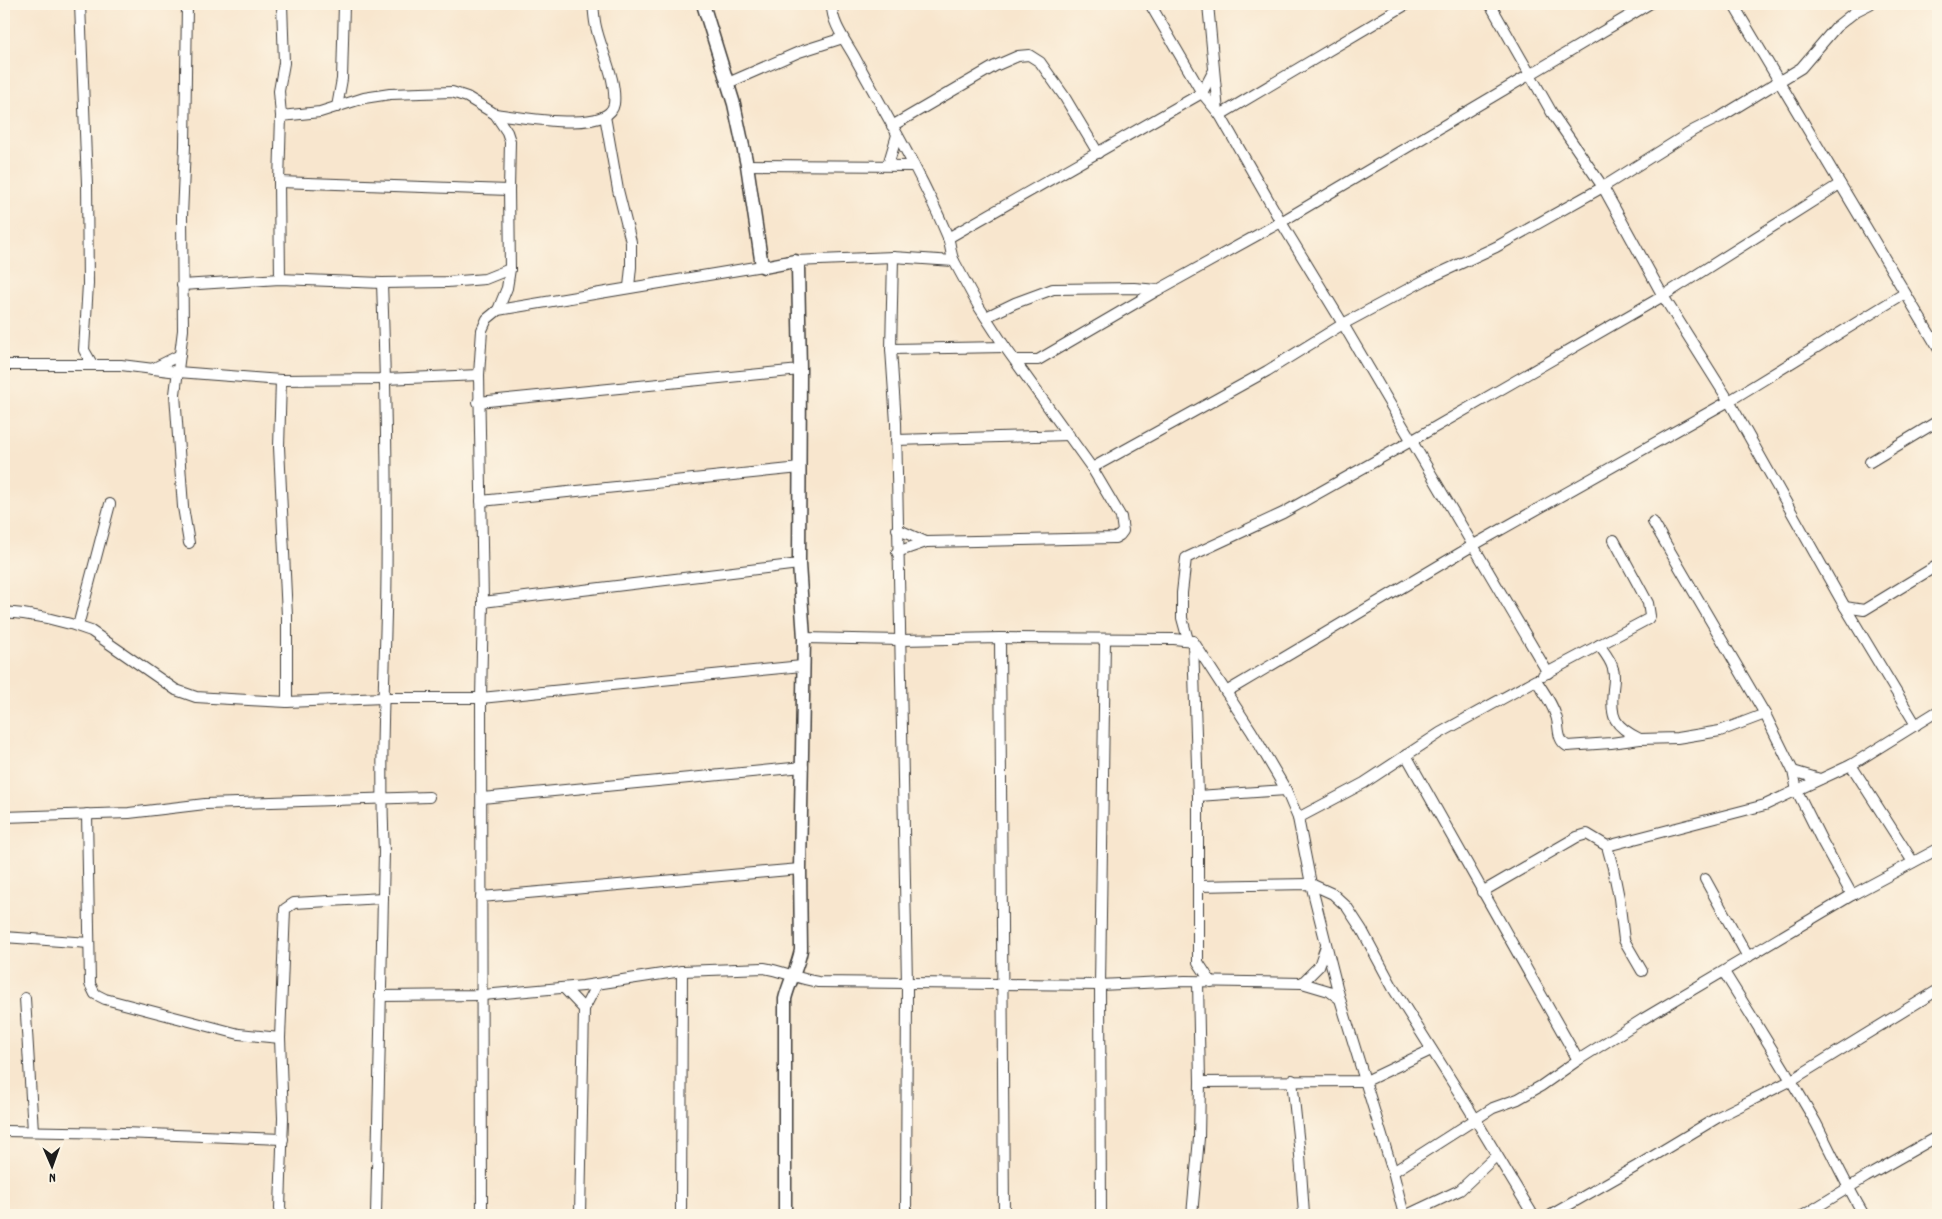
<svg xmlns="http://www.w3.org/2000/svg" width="1942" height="1219" viewBox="0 0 1942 1219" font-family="Dekko,sans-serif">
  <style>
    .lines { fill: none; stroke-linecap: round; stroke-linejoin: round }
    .minor-casing { stroke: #3d3a37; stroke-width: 12 }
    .tertiary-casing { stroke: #3d3a37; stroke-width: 15 }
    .minor { stroke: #fff; stroke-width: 10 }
    .tertiary { stroke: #fff; stroke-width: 12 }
  </style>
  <rect width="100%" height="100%" fill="#fcf5e5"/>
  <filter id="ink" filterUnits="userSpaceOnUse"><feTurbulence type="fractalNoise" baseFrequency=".02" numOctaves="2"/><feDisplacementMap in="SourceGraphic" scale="10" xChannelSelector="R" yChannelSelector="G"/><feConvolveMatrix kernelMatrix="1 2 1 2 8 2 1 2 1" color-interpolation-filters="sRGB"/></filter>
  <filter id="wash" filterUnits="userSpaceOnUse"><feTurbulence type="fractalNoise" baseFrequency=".0096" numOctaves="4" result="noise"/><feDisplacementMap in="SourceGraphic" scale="20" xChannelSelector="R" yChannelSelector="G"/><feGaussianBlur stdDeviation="1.12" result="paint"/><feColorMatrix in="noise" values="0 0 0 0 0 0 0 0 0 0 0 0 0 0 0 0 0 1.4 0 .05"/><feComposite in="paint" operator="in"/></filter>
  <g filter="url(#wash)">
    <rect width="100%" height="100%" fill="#f8e6ce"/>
  </g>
  <g filter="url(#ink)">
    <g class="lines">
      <g class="minor-casing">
        <g id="minor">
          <polyline points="80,4 87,184 88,284 84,350 92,364"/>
          <polyline points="187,4 185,146 182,216 183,330 175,394 183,507 189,543"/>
          <path d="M832 4C831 22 845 40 854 56 886 115 921 173 947 235 951 244 950 253 954 261L979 307 1005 347 1092 468 1121 517 1123 531 1120 535 1115 538 926 542 897 552"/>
          <polyline points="1150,4 1202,93 1220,115 1281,222 1343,324 1548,673"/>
          <polyline points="1208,4 1218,112"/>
          <polyline points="1490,4 1552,113 1603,187 1663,296 1729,401 1845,607 1916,725"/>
          <polyline points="1733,4 1938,348"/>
          <polyline points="1937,74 1938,73"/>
          <polyline points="728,83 799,52 843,38"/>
          <polyline points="337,107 342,79 344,4"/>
          <path d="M495 114C516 116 609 135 614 104 617 80 601 50 596 27 594 19 594 11 593 4"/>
          <polyline points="1220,115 1407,4"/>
          <polyline points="281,116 320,112 364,98 390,94 452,92 467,97 495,114 507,132 510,141 509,190 510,269 507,288 498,310"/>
          <polyline points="605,116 618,190 631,242 631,267 629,287"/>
          <polyline points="892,126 995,66 1018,56 1029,55 1040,62 1064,96 1098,153"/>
          <polyline points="747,165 914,166"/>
          <polyline points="888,165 897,135"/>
          <polyline points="279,182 509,190"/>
          <polyline points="948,238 1202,93 1213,72"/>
          <polyline points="893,257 891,349 896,423 907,984 906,1215"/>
          <polyline points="795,261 893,257 954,261"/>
          <polyline points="280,279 279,182 281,116 279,91 284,63 282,4"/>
          <polyline points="182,285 280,279 382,283 447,282 485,279 510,269"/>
          <polyline points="986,317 1015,303 1053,289 1134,288 1158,290"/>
          <polyline points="891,349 1005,347"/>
          <polyline points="1015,360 1038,360 1158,290 1281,222 1649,4"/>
          <polyline points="4,365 121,365 178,372 281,380 385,379 479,375"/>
          <polyline points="152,369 180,355"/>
          <polyline points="281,380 279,447 287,616 287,702"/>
          <polyline points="478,402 800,370"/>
          <polyline points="896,440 1069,435"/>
          <polyline points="1870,462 1938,421"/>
          <polyline points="1092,468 1267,371 1343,324 1425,280 1496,247 1603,187 1694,130 1722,116 1801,68 1836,27 1856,11 1870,4"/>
          <polyline points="481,501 800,468"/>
          <polyline points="1653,522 1765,714 1793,771 1797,791 1822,841 1852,895"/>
          <polyline points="897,529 926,542"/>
          <polyline points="483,602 799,564"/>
          <polyline points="1845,607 1864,610 1938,565"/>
          <path d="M4 612C34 614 62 620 91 631L176 690 196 697 212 698 287 702 383 698H481L802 666"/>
          <polyline points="78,626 110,504"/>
          <polyline points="804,638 901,640 1000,638 1174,639 1193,641 1252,732 1286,790 1298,818 1311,884 1340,999 1393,1172 1404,1215"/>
          <polyline points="1000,638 1004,1215"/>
          <polyline points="1188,640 1182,618 1182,593 1186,558 1283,513 1411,441 1663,296 1840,184"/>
          <polyline points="1193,642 1198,796 1198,962 1211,982"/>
          <path d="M1599 645C1604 652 1611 660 1613 669 1615 676 1614 682 1613 689 1610 718 1614 726 1640 739"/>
          <polyline points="1543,675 1648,619 1650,616 1648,603 1614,540"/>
          <polyline points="1226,692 1472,546 1729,401 1905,293"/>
          <polyline points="1406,755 1578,1060"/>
          <polyline points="1851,765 1913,862"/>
          <polyline points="1793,771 1820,779"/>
          <polyline points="1198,796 1286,790"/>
          <polyline points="482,798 803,767"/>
          <polyline points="87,814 90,984 95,994 105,999 239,1034 280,1038"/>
          <polyline points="4,817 129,813 205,804 429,797"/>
          <path d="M1298 818 1364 783 1440 733 1536 680C1543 691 1552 703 1556 716 1560 727 1556 739 1567 746L1611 743 1640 739 1677 738 1720 731 1765 714"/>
          <polyline points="1607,846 1765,805 1851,765 1938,711"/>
          <polyline points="1705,879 1748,957"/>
          <polyline points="1198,886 1311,884 1333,894 1347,907 1362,930 1393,988 1468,1107 1533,1215"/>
          <polyline points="1482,892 1577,837 1587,834 1607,846 1613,868 1619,898 1624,940 1642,971"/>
          <polyline points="481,897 800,869"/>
          <polyline points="4,937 89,943"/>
          <path d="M1724 972C1755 1022 1787 1072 1816 1123 1832 1154 1846 1185 1864 1215"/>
          <polyline points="1302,983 1319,966 1326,946"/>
          <polyline points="564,988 584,1009"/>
          <path d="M380 996 483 995 583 986 682 971 764 968C782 971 799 979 818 982L1100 985 1185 981 1302 983 1329 991 1340 999"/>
          <polyline points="25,998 33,1131"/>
          <polyline points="1292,1080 1300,1155 1304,1215"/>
          <polyline points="1200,1082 1366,1081 1431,1050"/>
          <polyline points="4,1131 123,1133 283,1139"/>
          <polyline points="1393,1172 1493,1108 1518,1099 1541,1086 1578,1060 1643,1019 1852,895 1938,849"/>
          <polyline points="283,1215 280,1208 283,1118 280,1038 285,909 294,903 383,898"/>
          <path d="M376 1215 384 852C380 772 384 693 386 613 388 503 386 393 382 283"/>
          <polyline points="482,1215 481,698 483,602 479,375 482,330 487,319 498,310 762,266"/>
          <polyline points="580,1215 584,1009 597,984"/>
          <polyline points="681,1215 682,971"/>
          <polyline points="1101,1215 1100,985 1105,639"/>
          <polyline points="1192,1215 1199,1138 1200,1082 1198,982"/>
          <polyline points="1407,1215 1460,1190 1496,1156"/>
          <polyline points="1551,1215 1637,1166 1720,1116 1790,1081 1938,990"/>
          <polyline points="1804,1215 1866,1177 1938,1136"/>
        </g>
      </g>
      <g class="tertiary-casing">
        <path id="tertiary" d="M703 4 734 104 747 165 762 266 764 267 795 261 798 266 800 370 799 564 804 638 800 869 801 950C798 967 789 982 785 999V1215"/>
      </g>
      <use href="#minor" class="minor"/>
      <use href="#tertiary" class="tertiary"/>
    </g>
  </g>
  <rect width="1942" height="1219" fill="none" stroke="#fcf5e5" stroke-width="20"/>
  <g transform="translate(52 1166) rotate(178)" stroke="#fcf5e5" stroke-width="4" paint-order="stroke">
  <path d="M0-4L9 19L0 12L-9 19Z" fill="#1c1c1c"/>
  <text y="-8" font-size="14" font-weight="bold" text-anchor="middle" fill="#1c1c1c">N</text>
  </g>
</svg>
